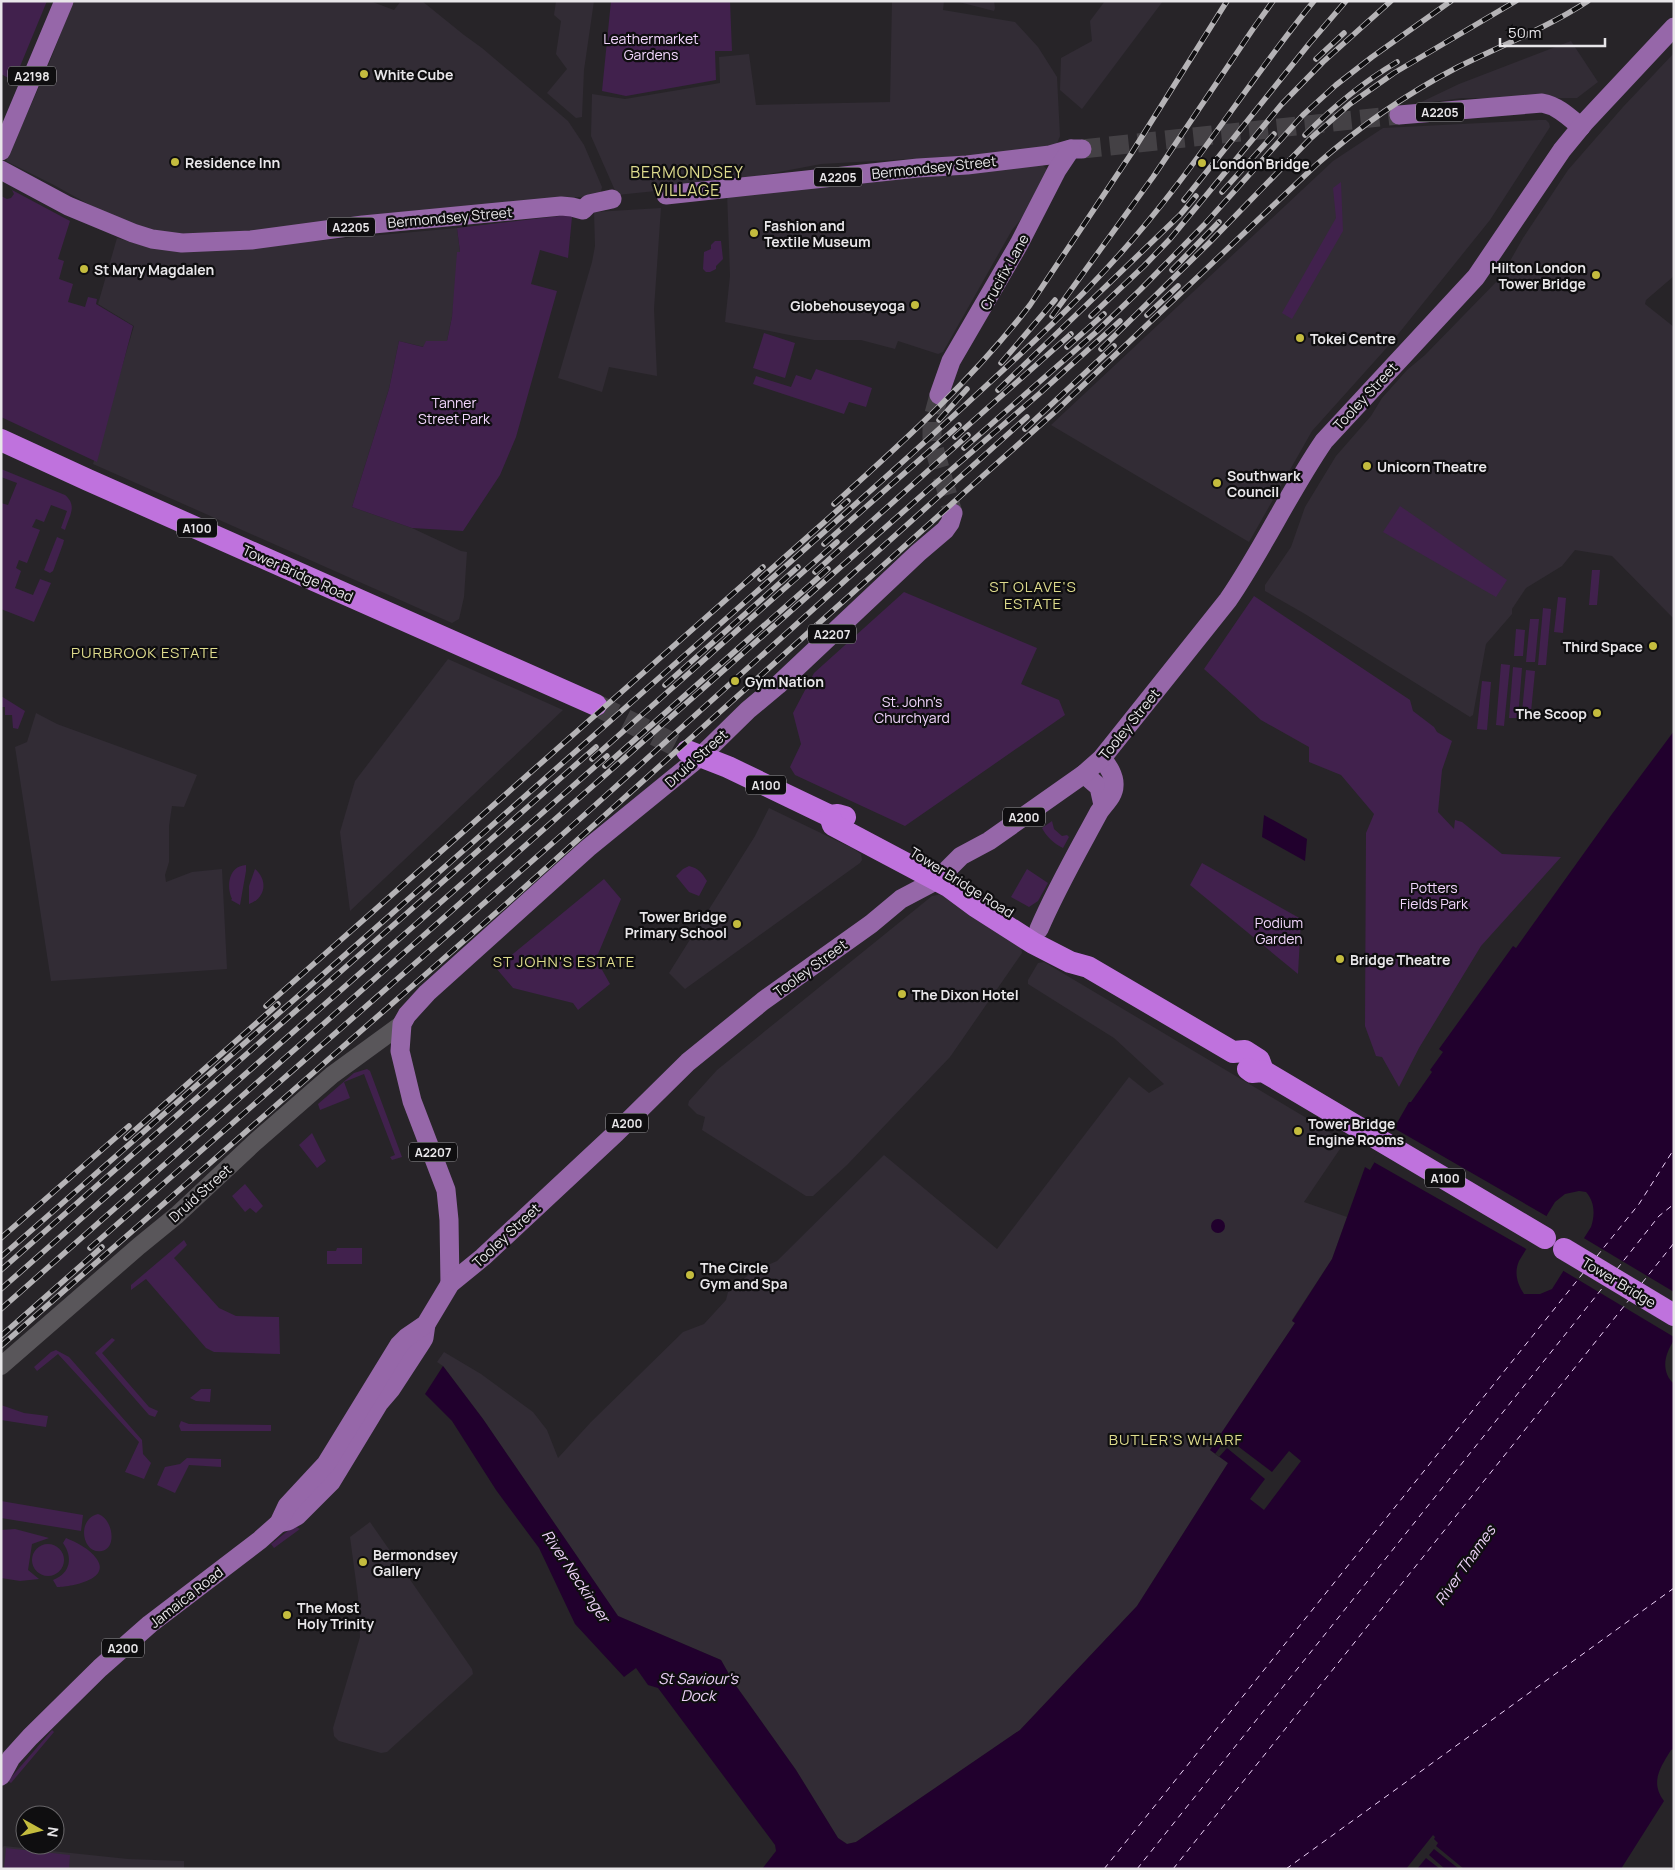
<svg xmlns="http://www.w3.org/2000/svg" width="1675" height="1870" viewBox="0 0 1675 1870" font-family="Manrope,sans-serif">
  <style>
    .built { fill: #322c35 }
    .green { fill: #41214d }
    .water { fill: #21002d; fill-rule: evenodd }
    .pier { fill: #272428 }
    .lines { fill: none; stroke-linecap: round; stroke-linejoin: round }
    .ferry { stroke: #eed3f9; stroke-width: 1; stroke-dasharray: 6 5; stroke-linecap: butt }
    .primary-tunnel { stroke: #444145; stroke-width: 19; stroke-dasharray: 19 9; stroke-linecap: butt }
    .highway-tunnel { stroke: #444145; stroke-width: 22; stroke-dasharray: 22 11; stroke-linecap: butt }
    .secondary { stroke: #59565a; stroke-width: 18 }
    .primary { stroke: #9667a9; stroke-width: 19 }
    .highway { stroke: #bf72dd; stroke-width: 22 }
    .rail-casing { stroke: #b5b3b6; stroke-width: 5.5 }
    .rail { stroke: #0f0e10; stroke-width: 4; stroke-dasharray: 11; stroke-linecap: butt }
    .poi-dot { fill: #c4bc3e; stroke: #0f0e10; stroke-width: 2 }
    .labels { text-anchor: middle; dominant-baseline: central; stroke-width: 4.5; stroke-linejoin: round; paint-order: stroke }
    .shield { fill: #0f0e10; stroke: #a7a5a8; stroke-width: 1 }
    .shield-label { font-size: 12px; font-weight: bold; fill: #e8e6e9 }
    .park-label { font-size: 14px; fill: #f2d6fd; stroke: #0f0e10 }
    .poi-label { font-size: 14px; font-weight: bold; fill: #e8e6e9; stroke: #0f0e10; text-anchor: start }
    .street-label { font-size: 14px; fill: #e8e6e9; stroke: #0f0e10 }
    .neighbourhood-label { font-size: 15px; letter-spacing: 1px; fill: #dfdc8d; stroke: #0f0e10 }
    .water-label { font-size: 15px; font-style: italic; fill: #eed3f9; stroke: #0f0e10 }
    .quarter-label { font-size: 16px; letter-spacing: 1px; fill: #dfdc8d; stroke: #0f0e10 }
  </style>
  <rect width="100%" height="100%" fill="#272428"/>
  <g class="built">
    <polygon points="73,1 370,1 394,10 401,1 422,1 464,35 482,48 568,121 584,145 602,187 600,196 557,198 230,237 137,231 52,184 6,161 47,69"/>
    <polygon points="556,1 594,1 584,70 582,117 576,118 547,93 567,69 556,54 561,21 554,15"/>
    <polygon points="892,1 944,1 943,10 1015,22 1038,47 1057,77 1060,136 1054,151 821,164 705,186 617,195 591,136 592,94 625,99 720,83 719,57 749,54 756,105 890,102"/>
    <polygon points="955,1 994,1 995,8 994,11"/>
    <polygon points="1105,1 1163,1 1082,109 1060,90 1061,58 1092,41 1090,21"/>
    <polygon points="1571,41 1598,82 1577,98 1462,98 1417,104 1459,84"/>
    <polygon points="1674,53 1674,276 1646,300 1645,304 1674,327 1674,619 1612,556 1575,550 1562,566 1526,588 1512,609 1512,614 1486,644 1473,715 1470,717 1305,614 1265,591 1265,585 1291,547 1305,507 1336,456 1371,416 1382,398 1407,370 1425,355 1501,277 1523,238 1568,170 1623,107"/>
    <polygon points="1539,120 1546,120 1549,123 1550,127 1490,220 1391,343 1312,431 1249,542 1051,425 1333,161 1383,128"/>
    <polygon points="1037,160 1048,170 1031,207 1012,230 943,352 938,354 898,341 895,349 861,340 814,340 725,322 730,276 727,192"/>
    <polygon points="661,208 654,309 657,376 609,367 602,392 558,378 592,262 595,246 594,212"/>
    <polygon points="457,228 460,252 452,317 447,341 427,341 424,347 399,341 389,389 352,507 412,528 461,551 467,552 464,597 459,619 452,623 93,464 134,326 98,304 117,238 135,243 164,248 214,250"/>
    <polygon points="448,659 563,710 350,911 340,832 355,781"/>
    <polygon points="36,713 57,724 197,775 184,807 172,806 169,826 169,862 165,875 166,882 192,872 222,869 227,969 51,981 15,747 27,742"/>
    <polygon points="769,808 852,848 861,854 862,860 860,863 685,989 669,973 755,836"/>
    <polygon points="943,894 1020,941 1022,953 950,1057 847,1165 813,1196 806,1196 702,1130 705,1117 697,1114 688,1105 689,1101 717,1070 932,896"/>
    <polygon points="1044,962 1325,1129 1344,1143 1304,1202 1347,1217 1332,1259 1292,1320 1295,1323 1210,1450 1228,1463 1137,1606 1020,1730 856,1842 847,1844 838,1838 796,1770 734,1683 721,1660 618,1616 483,1419 443,1366 437,1362 444,1352 481,1374 533,1412 547,1430 558,1458 591,1422 683,1332 704,1324 726,1300 728,1292 752,1272 777,1261 884,1155 997,1249 1129,1077 1149,1093 1164,1084 1114,1038 1028,984 1028,980 1038,963"/>
    <polygon points="370,1522 472,1669 473,1674 387,1752 381,1753 339,1741 334,1736 333,1728 360,1637 358,1597 350,1537"/>
    <polygon points="4,1846 128,1859 184,1861 184,1869 1,1869 1,1849"/>
  </g>
  <g class="green">
    <polygon points="1,1 47,1 14,81 1,74"/>
    <polygon points="611,1 730,1 732,51 715,51 716,80 626,96 602,91"/>
    <polygon points="1341,182 1343,231 1292,319 1282,313 1336,218 1333,188"/>
    <polygon points="12,190 70,221 58,259 64,261 59,279 73,284 68,302 85,307 88,297 97,299 96,304 133,326 97,462 1,417 1,196 7,199 11,198 14,194"/>
    <polygon points="568,215 572,217 568,258 540,250 531,284 557,291 516,437 500,475 463,531 412,528 352,507 389,389 399,341 423,347 426,341 447,341 452,317 457,252 460,252 457,228"/>
    <polygon points="715,241 721,241 723,259 716,266 716,269 710,272 706,272 703,269 704,252 711,249 711,245"/>
    <polygon points="764,333 795,343 785,378 753,368"/>
    <polygon points="816,369 872,388 866,407 849,402 844,414 753,384 756,376 791,387 796,375 811,380"/>
    <path d="M1 469 65 495C78 506 69 516 65 530L61 528 67 511 51 505 44 522 36 519 32 527 40 530 27 563 19 560 16 568 21 571 15 588 33 595 40 579 51 583 34 622 1 609V503L8 505 17 483 1 477Z"/>
    <polygon points="1400,506 1507,580 1496,597 1383,532"/>
    <polygon points="57,537 64,540 63,544 53,571 50,573 44,570"/>
    <polygon points="1592,570 1600,570 1597,605 1589,605"/>
    <polygon points="904,592 1037,648 1021,684 1059,700 1065,715 905,826 795,775 790,767 801,744 793,713 814,673"/>
    <polygon points="1254,596 1410,700 1413,711 1434,727 1437,732 1452,741 1442,770 1438,812 1454,829 1455,820 1462,822 1502,854 1561,857 1481,946 1419,1048 1399,1087 1382,1057 1376,1056 1365,1026 1366,833 1374,814 1341,775 1309,762 1309,747 1261,720 1204,669"/>
    <polygon points="1558,597 1566,598 1563,633 1554,632"/>
    <polygon points="1543,608 1551,609 1546,665 1538,665"/>
    <polygon points="1530,619 1539,619 1535,662 1526,662"/>
    <polygon points="1516,629 1525,630 1523,656 1514,656"/>
    <polygon points="1501,664 1510,665 1504,726 1496,725"/>
    <polygon points="1513,667 1522,668 1518,718 1509,718"/>
    <polygon points="1526,670 1535,671 1531,712 1522,712"/>
    <polygon points="1482,681 1491,682 1487,730 1477,729"/>
    <polygon points="1,696 25,711 18,729 13,728 12,715 5,715 5,707 1,707"/>
    <path d="M1052 821 1054 829 1062 836 1067 835 1069 837 1063 848C1054 844 1046 836 1042 828Z"/>
    <polygon points="1202,863 1301,919 1298,974 1190,885"/>
    <path d="M246 865V871L240 905 231 900 232 899C226 885 229 866 246 865Z"/>
    <path d="M689 866C698 868 702 873 707 881L699 896 689 892 676 876 683 869Z"/>
    <path d="M255 869C268 880 266 898 249 904V886Z"/>
    <polygon points="1027,869 1048,883 1038,901 1029,907 1011,897"/>
    <polygon points="604,879 621,899 596,959 610,984 578,1010 573,1003 513,988 496,968"/>
    <polygon points="367,1069 370,1071 402,1157 392,1160 390,1157 395,1155 364,1074 344,1082 350,1098 320,1110 318,1104 354,1073"/>
    <polygon points="312,1133 326,1161 317,1168 299,1145"/>
    <polygon points="245,1184 263,1206 256,1213 250,1208 245,1212 232,1196"/>
    <polygon points="184,1240 187,1245 174,1258 219,1308 236,1316 279,1317 280,1354 214,1352 206,1348 146,1279 131,1290 131,1285"/>
    <polygon points="337,1248 362,1248 362,1264 327,1264 327,1251 336,1251"/>
    <polygon points="112,1338 115,1340 102,1353 149,1407 158,1411 155,1417 149,1415 95,1353"/>
    <polygon points="56,1350 69,1357 142,1440 143,1454 151,1463 144,1479 125,1472 139,1442 58,1354 37,1371 34,1367 51,1352"/>
    <polygon points="201,1389 211,1389 210,1402 196,1401 190,1398"/>
    <polygon points="1,1405 24,1413 48,1416 46,1427 1,1420"/>
    <polygon points="181,1421 189,1424 271,1425 271,1431 181,1431 179,1426"/>
    <polygon points="187,1458 221,1459 221,1467 189,1465 175,1493 157,1485 165,1467 180,1464"/>
    <polygon points="1,1501 83,1515 81,1531 1,1518"/>
    <path d="M98 1514C112 1518 118 1547 102 1551 82 1555 76 1519 98 1514Z"/>
    <polygon points="293,1527 296,1527 300,1529 274,1548 271,1544"/>
    <polygon points="15,1529 49,1538 32,1544 28,1570 39,1579 20,1581 1,1578 1,1530"/>
    <path d="M66 1538C76 1542 90 1549 96 1558 113 1580 69 1587 57 1587L53 1580C71 1573 73 1557 63 1543Z"/>
    <circle cx="48" cy="1560" r="16"/>
    <polygon points="52,1730 54,1732 11,1783 8,1781"/>
    <polygon points="6,1848 70,1855 69,1869 4,1869"/>
  </g>
  <g class="water">
    <path d="M1674 731V1340C1665 1354 1660 1371 1674 1384V1749L1671 1750C1660 1768 1650 1782 1664 1801L1621 1869H762L776 1851 775 1845 658 1688 648 1685 636 1668 624 1677 575 1624 539 1548 496 1490 452 1421 425 1394 443 1366 483 1419 618 1616 721 1660 734 1683 796 1770 838 1838 847 1844 856 1842 1020 1730 1137 1606 1228 1463 1210 1450 1295 1323 1292 1321 1332 1259 1365 1167 1370 1170 1409 1102H1411L1432 1072 1430 1070 1443 1052 1439 1049 1513 946 1516 948 1612 814ZM1579 1191 1586 1192C1595 1202 1595 1215 1591 1227L1552 1289 1540 1294H1524C1517 1283 1514 1273 1519 1261L1555 1202 1565 1194Z"/>
    <polygon points="1264,815 1307,839 1305,861 1262,837"/>
    <circle cx="1218" cy="1226" r="7"/>
  </g>
  <g class="pier">
    <polygon points="1392,1127 1548,1217 1528,1250 1372,1161"/>
    <polygon points="1582,1237 1674,1292 1674,1337 1562,1270"/>
    <polygon points="1227,1438 1272,1472 1289,1451 1301,1461 1264,1510 1250,1499 1265,1479 1227,1448 1219,1457 1215,1454"/>
    <polygon points="1433,1835 1435,1837 1434,1839 1438,1843 1436,1846 1464,1869 1459,1869 1434,1849 1429,1855 1445,1869 1440,1869 1426,1858 1417,1869 1406,1869"/>
  </g>
  <g class="lines">
    <g class="ferry">
      <polyline points="1597,1256 1639,1204 1674,1149"/>
      <polyline points="1617,1269 1659,1216 1674,1204"/>
      <polyline points="1642,1283 1674,1243"/>
      <polyline points="1104,1869 1584,1272"/>
      <polyline points="1137,1869 1604,1286"/>
      <polyline points="1173,1869 1629,1300"/>
      <polyline points="1286,1869 1674,1588"/>
    </g>
    <g class="primary-tunnel">
      <polyline points="1082,149 1399,115"/>
      <polyline points="939,395 932,421 932,441 953,513"/>
    </g>
    <polyline class="highway-tunnel" points="596,705 687,751"/>
    <polyline class="secondary" points="1,1366 139,1246 177,1215 254,1143 332,1075 402,1024"/>
    <g class="primary">
      <path d="M1399 115 1542 103C1558 106 1569 117 1581 127"/>
      <polyline points="1,151 64,1"/>
      <polyline points="1,170 68,206 133,233 152,239 182,243 251,240 363,225 561,206 572,207 583,210 589,204 612,199"/>
      <polyline points="666,195 918,168 967,165 1050,155 1071,149 1082,149"/>
      <polyline points="939,395 951,361 1019,244 1057,170 1071,149"/>
      <polyline points="1084,774 1099,787 1103,805"/>
      <path d="M1039 929C1056 889 1078 851 1099 812 1104 804 1114 796 1114 786 1115 776 1108 766 1102 758"/>
      <polyline points="450,1284 449,1220 446,1190 412,1101 400,1051 402,1024 407,1015 427,993 588,848 701,756 748,710 778,685 918,553 945,530 950,523 953,513"/>
      <polyline points="279,1523 288,1521 297,1516 331,1482 379,1403 391,1389 421,1343 424,1338 426,1324"/>
      <path d="M1 1776 11 1758 30 1737 100 1668 150 1624 260 1540 279 1523 287 1506 326 1464 399 1345 407 1337 426 1324 450 1284 483 1257 616 1133 688 1062 709 1045 763 1001 871 924 901 899 937 880 961 856 989 841 1084 774 1102 758 1228 600C1263 549 1289 492 1324 441L1476 277 1562 150 1585 122 1674 27"/>
    </g>
    <g class="highway">
      <polyline points="1,440 88,480 596,705"/>
      <polyline points="687,751 728,767 830,816 838,815 845,817"/>
      <polyline points="830,816 833,825 948,886 975,906 1033,943 1070,962 1088,967 1233,1052 1245,1051 1259,1060 1263,1071"/>
      <polyline points="1248,1069 1252,1072 1263,1071 1545,1238"/>
      <polyline points="1564,1249 1674,1315"/>
    </g>
    <g class="rail-casing">
      <g id="rail">
        <polyline points="1316,59 1344,33"/>
        <path d="M1305 135C1333 107 1363 82 1397 62"/>
        <polyline points="1222,192 1274,134"/>
        <polyline points="1184,200 1309,44 1346,1"/>
        <polyline points="1172,270 1219,222"/>
        <polyline points="1147,315 1178,286"/>
        <polyline points="1052,316 1153,177 1253,29 1273,1"/>
        <polyline points="1091,316 1144,266 1170,239 1281,105 1323,62 1391,1"/>
        <polyline points="1067,347 1104,314"/>
        <polyline points="1101,349 1210,242 1310,139 1350,104 1394,73 1516,1"/>
        <polyline points="1001,363 1055,300"/>
        <polyline points="998,390 1180,215 1196,196"/>
        <polyline points="939,420 967,389"/>
        <polyline points="1025,429 1114,346"/>
        <polyline points="955,437 1071,334"/>
        <polyline points="964,448 1095,333 1140,290 1204,225 1303,115 1336,85 1372,57 1451,1"/>
        <path d="M834 504C904 441 973 379 1030 305L1131 154 1227 1"/>
        <polyline points="824,544 959,425"/>
        <polyline points="815,572 968,435"/>
        <polyline points="760,579 848,501"/>
        <polyline points="665,685 798,567"/>
        <polyline points="592,759 837,542"/>
        <polyline points="605,766 828,569"/>
        <polyline points="266,1006 763,567"/>
        <polyline points="126,1138 278,1004"/>
        <polyline points="1,1238 129,1126"/>
        <polyline points="90,1248 572,826 1027,417"/>
        <path d="M1 1257C235 1052 469 846 702 640 789 563 876 487 962 408 1015 359 1070 310 1119 255 1191 176 1246 84 1314 1"/>
        <polyline points="1,1270 596,747"/>
        <polyline points="1,1289 607,756"/>
        <polyline points="1,1309 930,488 1039,394 1120,321"/>
        <polyline points="1,1336 102,1247"/>
        <path d="M1 1346 506 904 985 474 1056 411 1316 165C1360 126 1406 94 1458 67 1502 45 1547 28 1588 1"/>
      </g>
    </g>
    <use href="#rail" class="rail"/>
  </g>
  <g class="poi-dot">
    <circle cx="364" cy="74" r="5"/>
    <circle cx="175" cy="162" r="5"/>
    <circle cx="1202" cy="163" r="5"/>
    <circle cx="754" cy="233" r="5"/>
    <circle cx="84" cy="269" r="5"/>
    <circle cx="1596" cy="275" r="5"/>
    <circle cx="915" cy="305" r="5"/>
    <circle cx="1300" cy="338" r="5"/>
    <circle cx="1367" cy="466" r="5"/>
    <circle cx="1217" cy="483" r="5"/>
    <circle cx="1653" cy="646" r="5"/>
    <circle cx="735" cy="681" r="5"/>
    <circle cx="1597" cy="713" r="5"/>
    <circle cx="737" cy="924" r="5"/>
    <circle cx="1340" cy="959" r="5"/>
    <circle cx="902" cy="994" r="5"/>
    <circle cx="1298" cy="1131" r="5"/>
    <circle cx="690" cy="1275" r="5"/>
    <circle cx="363" cy="1562" r="5"/>
    <circle cx="287" cy="1615" r="5"/>
  </g>
  <g class="labels">
    <g class="shield">
      <rect x="8" y="66.5" width="48" height="19" rx="4"/>
      <rect x="1416" y="102.5" width="48" height="19" rx="4"/>
      <rect x="814" y="167.5" width="48" height="19" rx="4"/>
      <rect x="327" y="217.5" width="48" height="19" rx="4"/>
      <rect x="177" y="518.5" width="40" height="19" rx="4"/>
      <rect x="808" y="624.5" width="48" height="19" rx="4"/>
      <rect x="746" y="775.5" width="40" height="19" rx="4"/>
      <rect x="1003" y="807.5" width="42" height="19" rx="4"/>
      <rect x="606" y="1113.5" width="42" height="19" rx="4"/>
      <rect x="409" y="1142.5" width="48" height="19" rx="4"/>
      <rect x="1425" y="1168.5" width="40" height="19" rx="4"/>
      <rect x="102" y="1638.5" width="42" height="19" rx="4"/>
    </g>
    <g class="shield-label">
      <text x="32" y="76">A2198</text>
      <text x="1440" y="112">A2205</text>
      <text x="838" y="177">A2205</text>
      <text x="351" y="227">A2205</text>
      <text x="197" y="528">A100</text>
      <text x="832" y="634">A2207</text>
      <text x="766" y="785">A100</text>
      <text x="1024" y="817">A200</text>
      <text x="627" y="1123">A200</text>
      <text x="433" y="1152">A2207</text>
      <text x="1445" y="1178">A100</text>
      <text x="123" y="1648">A200</text>
    </g>
    <g class="park-label">
      <text x="651" y="38">Leathermarket<tspan x="651" dy="16">Gardens</tspan></text>
      <text x="454" y="402">Tanner<tspan x="454" dy="16">Street Park</tspan></text>
      <text x="912" y="701">St. John's<tspan x="912" dy="16">Churchyard</tspan></text>
      <text x="1434" y="887">Potters<tspan x="1434" dy="16">Fields Park</tspan></text>
      <text x="1279" y="922">Podium<tspan x="1279" dy="16">Garden</tspan></text>
    </g>
    <g class="poi-label">
      <text x="374" y="74">White Cube</text>
      <text x="185" y="162">Residence Inn</text>
      <text x="1212" y="163">London Bridge</text>
      <text x="764" y="225">Fashion and<tspan x="764" dy="16">Textile Museum</tspan></text>
      <text x="1586" y="267" text-anchor="end">Hilton London<tspan x="1586" dy="16">Tower Bridge</tspan></text>
      <text x="94" y="269">St Mary Magdalen</text>
      <text x="905" y="305" text-anchor="end">Globehouseyoga</text>
      <text x="1310" y="338">Tokei Centre</text>
      <text x="1377" y="466">Unicorn Theatre</text>
      <text x="1227" y="475">Southwark<tspan x="1227" dy="16">Council</tspan></text>
      <text x="1643" y="646" text-anchor="end">Third Space</text>
      <text x="745" y="681">Gym Nation</text>
      <text x="1587" y="713" text-anchor="end">The Scoop</text>
      <text x="727" y="916" text-anchor="end">Tower Bridge<tspan x="727" dy="16">Primary School</tspan></text>
      <text x="1350" y="959">Bridge Theatre</text>
      <text x="912" y="994">The Dixon Hotel</text>
      <text x="1308" y="1123">Tower Bridge<tspan x="1308" dy="16">Engine Rooms</tspan></text>
      <text x="700" y="1267">The Circle<tspan x="700" dy="16">Gym and Spa</tspan></text>
      <text x="373" y="1554">Bermondsey<tspan x="373" dy="16">Gallery</tspan></text>
      <text x="297" y="1607">The Most<tspan x="297" dy="16">Holy Trinity</tspan></text>
    </g>
    <g class="street-label">
      <text transform="translate(934 167) rotate(-6)">Bermondsey Street</text>
      <text transform="translate(450 217) rotate(-5)">Bermondsey Street</text>
      <text transform="translate(1004 272) rotate(-61)">Crucifix Lane</text>
      <text transform="translate(1365 396) rotate(-47)">Tooley Street</text>
      <text transform="translate(298 573) rotate(24)">Tower Bridge Road</text>
      <text transform="translate(1129 724) rotate(-51)">Tooley Street</text>
      <text transform="translate(696 758) rotate(-42)">Druid Street</text>
      <text transform="translate(962 882) rotate(32)">Tower Bridge Road</text>
      <text transform="translate(810 968) rotate(-36)">Tooley Street</text>
      <text transform="translate(200 1193) rotate(-42)">Druid Street</text>
      <text transform="translate(506 1235) rotate(-43)">Tooley Street</text>
      <text transform="translate(1619 1282) rotate(31)">Tower Bridge</text>
      <text transform="translate(186 1597) rotate(-38)">Jamaica Road</text>
    </g>
    <g class="neighbourhood-label">
      <text x="1033" y="586">ST OLAVE'S<tspan x="1033" dy="17">ESTATE</tspan></text>
      <text x="145" y="652">PURBROOK ESTATE</text>
      <text x="564" y="961">ST JOHN'S ESTATE</text>
      <text x="1176" y="1439">BUTLER'S WHARF</text>
    </g>
    <g class="water-label">
      <text transform="translate(1465 1565) rotate(-55)">River Thames</text>
      <text transform="translate(576 1576) rotate(56)">River Neckinger</text>
      <text x="698" y="1678">St Saviour's<tspan x="698" dy="17">Dock</tspan></text>
    </g>
    <g class="quarter-label">
      <text x="687" y="172">BERMONDSEY<tspan x="687" dy="18">VILLAGE</tspan></text>
    </g>
  </g>
  <rect width="1675" height="1870" fill="none" stroke="#e8e6e9" stroke-width="5"/>
  <g transform="translate(40 1830) rotate(98)"><circle r="24" fill="#0f0e10" stroke="#666467"/>
  <path d="M0-4L9 19L0 12L-9 19Z" fill="#c4bc3e"/>
  <text y="-8" font-size="14" font-weight="bold" text-anchor="middle" fill="#e8e6e9">N</text>
  </g>
  <path d="M1500 38v8h105v-8" fill="none" stroke="#e8e6e9" stroke-width="2.5"/>
  <text x="1508" y="38" font-size="15" fill="#e8e6e9" stroke="#0f0e10" stroke-width="4" paint-order="stroke">50 m</text>
</svg>
